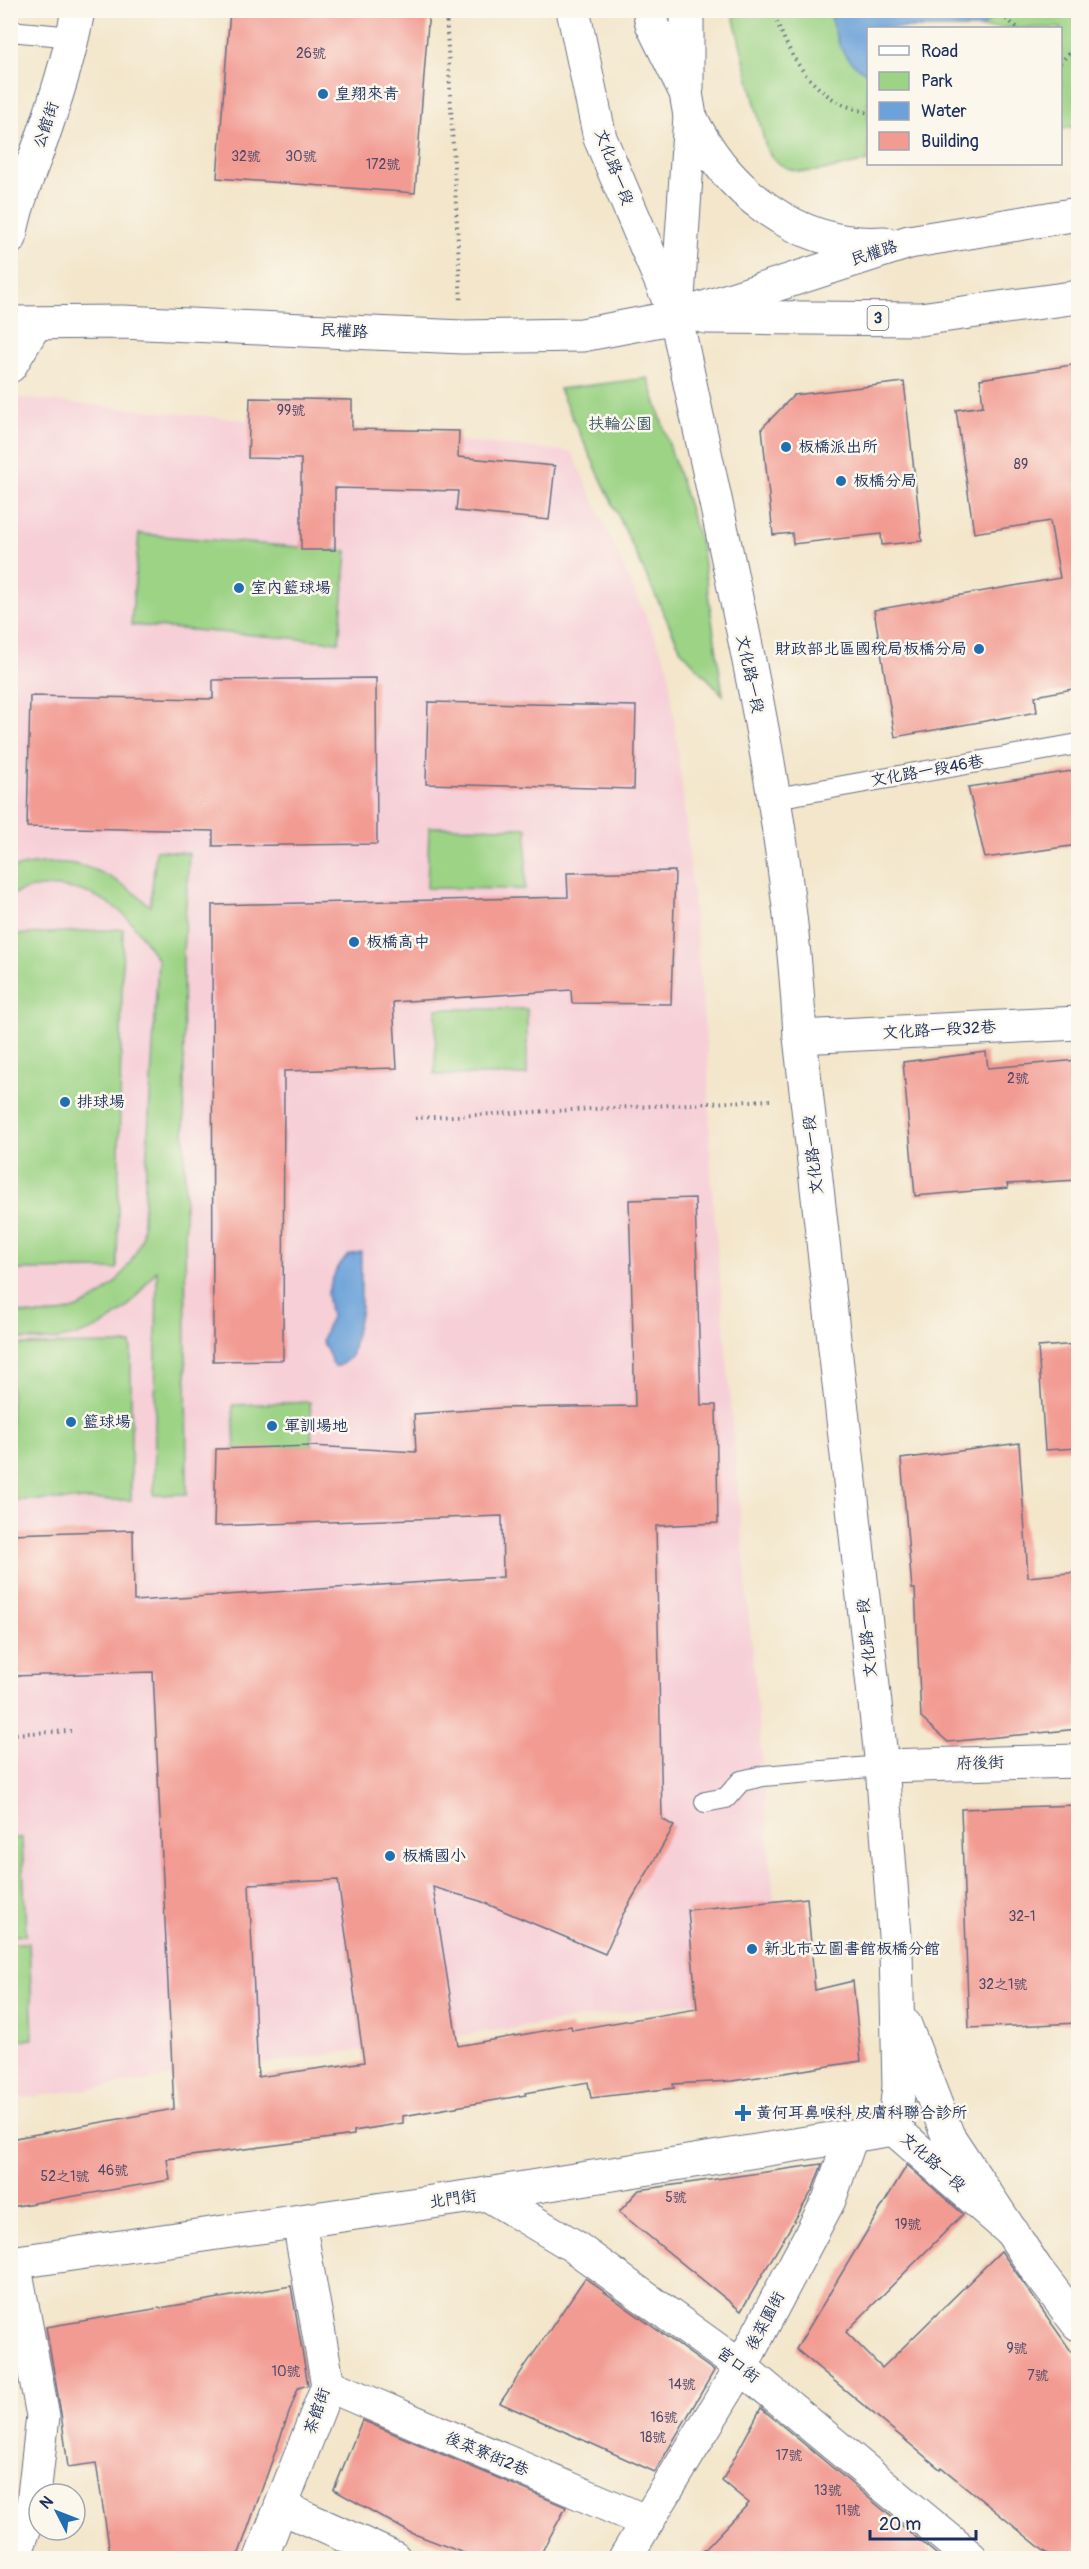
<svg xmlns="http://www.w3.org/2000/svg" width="1089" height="2569" viewBox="0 0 1089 2569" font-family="Pangolin,'LXGW WenKai TC',sans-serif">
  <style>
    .built { fill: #f6cfd7 }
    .green { fill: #9cd385; stroke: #5c8172; stroke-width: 1.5 }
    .water { fill: #6ca2d9; stroke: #44689c; stroke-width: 1.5 }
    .building { fill: #f29b93; fill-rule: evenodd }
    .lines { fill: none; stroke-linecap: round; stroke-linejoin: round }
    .service-casing { stroke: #676f84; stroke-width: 22 }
    .minor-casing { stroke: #676f84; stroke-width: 35 }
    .tertiary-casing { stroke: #676f84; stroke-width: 35 }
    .secondary-casing { stroke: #676f84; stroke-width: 35 }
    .primary-casing { stroke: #676f84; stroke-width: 35 }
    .path { stroke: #676f84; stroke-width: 4; stroke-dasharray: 1.5 4.5; stroke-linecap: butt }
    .service { stroke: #fff; stroke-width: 20 }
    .minor { stroke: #fff; stroke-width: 33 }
    .tertiary { stroke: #fff; stroke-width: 33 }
    .secondary { stroke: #fff; stroke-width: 33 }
    .primary { stroke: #fff; stroke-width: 33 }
    .poi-dot { fill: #1f6fb2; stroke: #fbf7ec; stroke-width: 2 }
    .labels { text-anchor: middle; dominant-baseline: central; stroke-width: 5; stroke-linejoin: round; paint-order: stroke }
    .number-label { font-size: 14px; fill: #514a6b }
    .shield { fill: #fbf7ec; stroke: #5e6b89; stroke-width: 1.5 }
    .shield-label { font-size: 15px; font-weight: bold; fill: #1b2f5e }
    .poi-label { font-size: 16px; fill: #1b2f5e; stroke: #fbf7ec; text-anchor: start }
    .street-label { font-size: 16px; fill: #1b2f5e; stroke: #fbf7ec }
    .park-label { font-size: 16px; fill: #3b5868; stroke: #fbf7ec }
  </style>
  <rect width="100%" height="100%" fill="#fbf7ec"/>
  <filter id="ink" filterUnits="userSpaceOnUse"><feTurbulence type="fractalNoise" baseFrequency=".0167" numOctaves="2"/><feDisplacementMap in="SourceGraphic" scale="12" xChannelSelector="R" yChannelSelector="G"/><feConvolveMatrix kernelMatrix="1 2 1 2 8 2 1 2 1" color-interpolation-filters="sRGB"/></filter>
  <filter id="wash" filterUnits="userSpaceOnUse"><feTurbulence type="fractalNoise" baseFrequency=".008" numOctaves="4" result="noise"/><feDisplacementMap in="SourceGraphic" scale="24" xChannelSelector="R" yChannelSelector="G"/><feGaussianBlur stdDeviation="1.35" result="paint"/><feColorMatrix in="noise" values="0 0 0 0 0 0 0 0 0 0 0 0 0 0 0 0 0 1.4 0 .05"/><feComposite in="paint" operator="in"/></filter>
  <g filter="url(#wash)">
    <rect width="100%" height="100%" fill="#f3e6cb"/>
    <polygon class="built" points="10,397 572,452 668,666 686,821 708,1063 711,1176 774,1902 697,2002 11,2100"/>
    <g class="green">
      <path d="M732 11H1078V126L1061 129 1060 28H868V161C834 167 786 187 766 148Z"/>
      <polygon points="648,378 701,545 723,695 681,650 559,389"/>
      <polygon points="139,534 347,551 339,642 131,625"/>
      <polygon points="429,827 527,828 525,889 427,888"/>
      <path d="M156 850 189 853 183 953 187 1494 154 1495 157 1270C146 1282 137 1298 125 1309 95 1337 49 1346 11 1337L10 1311C72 1326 121 1295 142 1237L158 960C149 948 141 933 131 922 101 889 51 877 11 895L10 869C69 853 106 867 150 906Z"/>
      <polygon points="123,929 117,1269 11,1270 11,935"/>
      <polygon points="436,1009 527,1009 527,1075 435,1075"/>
      <polygon points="131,1344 131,1500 11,1500 11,1345"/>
      <polygon points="310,1402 312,1446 235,1450 233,1405"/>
      <polygon points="11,1838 22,1838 26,1935 11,1936"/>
      <polygon points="11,1943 29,1943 33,2039 11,2041"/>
    </g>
    <g class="water">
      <path d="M985 10 993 17 981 28H868V74C840 59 836 40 830 11Z"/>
      <polygon points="361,1252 361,1310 351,1357 339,1366 334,1366 322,1340 331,1317 327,1294 336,1270 348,1255"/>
    </g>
    <g id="blocks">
      <g class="building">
        <polygon points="230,10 429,10 415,193 217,178"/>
        <polygon points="1078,364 1078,688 1035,696 1037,712 895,737 874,610 1060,578 1050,521 974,533 956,410 983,406 980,379"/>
        <polygon points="904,382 922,541 882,545 881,534 793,544 792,533 773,535 762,428 794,395"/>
        <polygon points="250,398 352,400 352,429 459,431 458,457 555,466 549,520 456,511 458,491 335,488 335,550 301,550 301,459 248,458"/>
        <polygon points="376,678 377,844 213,846 213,831 27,827 30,696 213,699 213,680"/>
        <polygon points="428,702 636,706 634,789 426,784"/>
        <polygon points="1078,770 1078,845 985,858 968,787"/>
        <polygon points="675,871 671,1004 572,1003 571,990 393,1002 397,1068 284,1071 283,1360 213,1361 212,905 568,897 567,873"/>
        <polygon points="986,1052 988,1068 1078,1060 1078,1180 1007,1184 1008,1188 915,1196 903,1062"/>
        <path d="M695 1198 701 1405H716L718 1523 656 1526 662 1819 674 1826 622 1916 605 1954 480 1901 433 1887 458 2046 571 2026 572 2030 697 2009 688 1910 807 1898 815 1990 853 1981 861 2061 732 2081 673 2084 674 2088 591 2098 588 2082 525 2093 526 2095 403 2116V2123L354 2131V2135L167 2159 170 2180 10 2207V2139L174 2109 153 1672 10 1676V1534L133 1530 134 1601 503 1577 502 1516 214 1526 216 1449 312 1446 416 1452 414 1414 500 1408 635 1406 629 1200ZM338 1880 364 2062 258 2077 249 1884Z"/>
        <polygon points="1078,1344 1078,1448 1045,1450 1038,1347"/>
        <polygon points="1019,1443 1028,1577 1078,1572 1078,1729 948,1742 921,1718 915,1589 912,1589 901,1459"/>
        <polygon points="1078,1805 1078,2023 969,2028 961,1809"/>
        <polygon points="822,2164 812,2191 741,2311 619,2212 639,2190"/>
        <polygon points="907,2165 963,2214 846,2332 882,2368 1001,2251 1078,2361 1078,2559 1054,2559 941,2467 940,2469 796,2349"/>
        <polygon points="585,2278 714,2371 655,2472 500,2403"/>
        <polygon points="291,2286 308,2385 298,2388 237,2559 111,2559 96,2463 68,2467 61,2413 46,2327"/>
        <polygon points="761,2408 942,2559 696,2559 749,2503 722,2481"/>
        <polygon points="362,2420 566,2507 538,2559 479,2559 409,2532 334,2490"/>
      </g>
    </g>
  </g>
  <g filter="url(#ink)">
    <use href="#blocks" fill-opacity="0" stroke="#676f84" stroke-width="1.5"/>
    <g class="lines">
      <g class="service-casing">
        <g id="service">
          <polyline points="10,31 73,37"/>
          <polyline points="776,798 1078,744"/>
          <polyline points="705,1802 726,1798 741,1781 763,1776 882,1766"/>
        </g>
      </g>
      <g class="minor-casing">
        <g id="minor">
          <path d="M10 238C16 199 34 164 46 127 59 89 71 50 78 10"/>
          <polyline points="10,366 35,324"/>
          <polyline points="800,1037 1078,1023"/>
          <polyline points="882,1766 1078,1761"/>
          <polyline points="487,2194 572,2245 741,2367 971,2558"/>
          <polyline points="10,2263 487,2194 894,2129"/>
          <polyline points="328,2385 647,2522"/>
          <polyline points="281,2507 394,2558"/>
          <polyline points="14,2558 33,2504 43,2416 14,2262"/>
          <polyline points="261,2558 328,2385 299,2222"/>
          <polyline points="625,2558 741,2367 829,2200 851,2137"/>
        </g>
      </g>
      <g class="tertiary-casing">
        <g id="tertiary">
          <path d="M676 317C725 555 788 793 800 1037L882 1766 896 1949 899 2087 894 2129 1013 2233"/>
          <polyline points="905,2025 948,2136 1036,2269 1078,2324"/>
        </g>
      </g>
      <g class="secondary-casing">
        <polyline id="secondary" points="10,323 122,322 463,337 582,335 676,317"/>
      </g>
      <g class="primary-casing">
        <g id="primary">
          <polyline points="573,10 600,138 676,317"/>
          <polyline points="649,10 652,24 686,93 690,116 677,312"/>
          <polyline points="687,10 687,88"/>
          <path d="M690 116C725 190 798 249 884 243"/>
          <polyline points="676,317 909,242 1078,214"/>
          <polyline points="705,317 920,319 1078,297"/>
        </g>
      </g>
      <g class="path">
        <polyline points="446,10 461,303"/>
        <path d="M773 10C785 46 801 78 833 99 843 106 857 109 868 113"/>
        <polyline points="1012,10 1005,18 1018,28"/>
        <polyline points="1060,63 1078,44"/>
        <polyline points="415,1118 770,1100"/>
        <polyline points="10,1734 71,1731"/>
      </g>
      <use href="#service" class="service"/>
      <use href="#minor" class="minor"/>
      <use href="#tertiary" class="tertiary"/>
      <use href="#secondary" class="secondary"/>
      <use href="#primary" class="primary"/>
    </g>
  </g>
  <g class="poi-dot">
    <circle cx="323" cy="94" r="6"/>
    <circle cx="786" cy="447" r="6"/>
    <circle cx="841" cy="481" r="6"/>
    <circle cx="239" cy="588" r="6"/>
    <circle cx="979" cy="649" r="6"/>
    <circle cx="354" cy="942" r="6"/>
    <circle cx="65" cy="1102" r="6"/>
    <circle cx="71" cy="1422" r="6"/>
    <circle cx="272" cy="1426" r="6"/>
    <circle cx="390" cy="1856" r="6"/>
    <circle cx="752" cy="1949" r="6"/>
    <path d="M740 2104h6v6h6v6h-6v6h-6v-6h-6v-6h6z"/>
  </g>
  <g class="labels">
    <g class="number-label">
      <text x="311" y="53">26號</text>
      <text x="246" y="156">32號</text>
      <text x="301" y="156">30號</text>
      <text x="383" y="164">172號</text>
      <text x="291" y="410">99號</text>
      <text x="1021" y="464">89</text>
      <text x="1018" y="1078">2號</text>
      <text x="1022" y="1916">32-1</text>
      <text x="1003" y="1984">32之1號</text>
      <text x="113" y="2170">46號</text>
      <text x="65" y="2176">52之1號</text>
      <text x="676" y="2197">5號</text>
      <text x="908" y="2224">19號</text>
      <text x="1017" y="2348">9號</text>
      <text x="286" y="2371">10號</text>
      <text x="1038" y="2375">7號</text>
      <text x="682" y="2384">14號</text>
      <text x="664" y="2417">16號</text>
      <text x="653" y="2437">18號</text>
      <text x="789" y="2455">17號</text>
      <text x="828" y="2490">13號</text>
      <text x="848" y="2510">11號</text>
    </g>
    <rect class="shield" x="867.5" y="306" width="21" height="24" rx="4.5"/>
    <g class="shield-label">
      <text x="878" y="318">3</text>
    </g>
    <g class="poi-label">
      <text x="335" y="94">皇翔來青</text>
      <text x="798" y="447">板橋派出所</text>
      <text x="853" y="481">板橋分局</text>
      <text x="251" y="588">室內籃球場</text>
      <text x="967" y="649" text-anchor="end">財政部北區國稅局板橋分局</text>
      <text x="366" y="942">板橋高中</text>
      <text x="77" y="1102">排球場</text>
      <text x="83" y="1422">籃球場</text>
      <text x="284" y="1426">軍訓場地</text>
      <text x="402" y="1856">板橋國小</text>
      <text x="764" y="1949">新北市立圖書館板橋分館</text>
      <text x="756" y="2113">黃何耳鼻喉科 皮膚科聯合診所</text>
    </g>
    <g class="street-label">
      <text transform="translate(46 125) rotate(-71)">公館街</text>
      <text transform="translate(614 167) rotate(69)">文化路一段</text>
      <text transform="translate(874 253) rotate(-18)">民權路</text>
      <text transform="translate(344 331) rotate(3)">民權路</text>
      <text transform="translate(750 674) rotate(78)">文化路一段</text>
      <text transform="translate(927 771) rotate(-10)">文化路一段46巷</text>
      <text transform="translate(939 1030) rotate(-3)">文化路一段32巷</text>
      <text transform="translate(813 1155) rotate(-96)">文化路一段</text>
      <text transform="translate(867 1638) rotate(-96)">文化路一段</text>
      <text transform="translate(980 1763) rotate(-2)">府後街</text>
      <text transform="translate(933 2162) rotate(41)">文化路一段</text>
      <text transform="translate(453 2199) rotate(-8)">北門街</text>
      <text transform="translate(765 2321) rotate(-62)">後菜園街</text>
      <text transform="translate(738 2365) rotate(37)">宮口街</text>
      <text transform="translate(317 2411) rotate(-71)">茶館街</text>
      <text transform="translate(487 2454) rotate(23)">後菜寮街2巷</text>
    </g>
    <g class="park-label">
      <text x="620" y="424">扶輪公園</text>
    </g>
  </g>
  <rect width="1089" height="2569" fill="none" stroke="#fbf7ec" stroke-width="36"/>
  <rect x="867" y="27" width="195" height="138" fill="#fbf7ec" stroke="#a1a7b3" stroke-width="1.5"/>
  <rect x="879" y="46" width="30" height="9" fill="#ffffff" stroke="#a1a7b3" stroke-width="1.5"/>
  <text x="921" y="57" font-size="18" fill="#1b2f5e">Road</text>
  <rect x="879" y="72" width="30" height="18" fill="#9cd385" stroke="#a1a7b3" stroke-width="1.5"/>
  <text x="921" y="87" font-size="18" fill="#1b2f5e">Park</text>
  <rect x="879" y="102" width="30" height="18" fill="#6ca2d9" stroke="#a1a7b3" stroke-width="1.5"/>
  <text x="921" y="117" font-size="18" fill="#1b2f5e">Water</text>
  <rect x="879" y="132" width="30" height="18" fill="#f29b93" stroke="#a1a7b3" stroke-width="1.5"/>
  <text x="921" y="147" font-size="18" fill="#1b2f5e">Building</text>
  <g transform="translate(57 2512) rotate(312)"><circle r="28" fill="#fbf7ec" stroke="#a1a7b3" stroke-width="1.5"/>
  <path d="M0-4.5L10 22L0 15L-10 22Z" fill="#1f6fb2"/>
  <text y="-9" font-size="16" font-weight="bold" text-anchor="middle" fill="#1b2f5e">N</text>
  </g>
  <path d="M870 2530v9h106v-9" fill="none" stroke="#1b2f5e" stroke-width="3"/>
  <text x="879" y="2530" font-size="18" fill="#1b2f5e" stroke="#fbf7ec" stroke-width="4.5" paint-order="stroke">20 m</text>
</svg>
